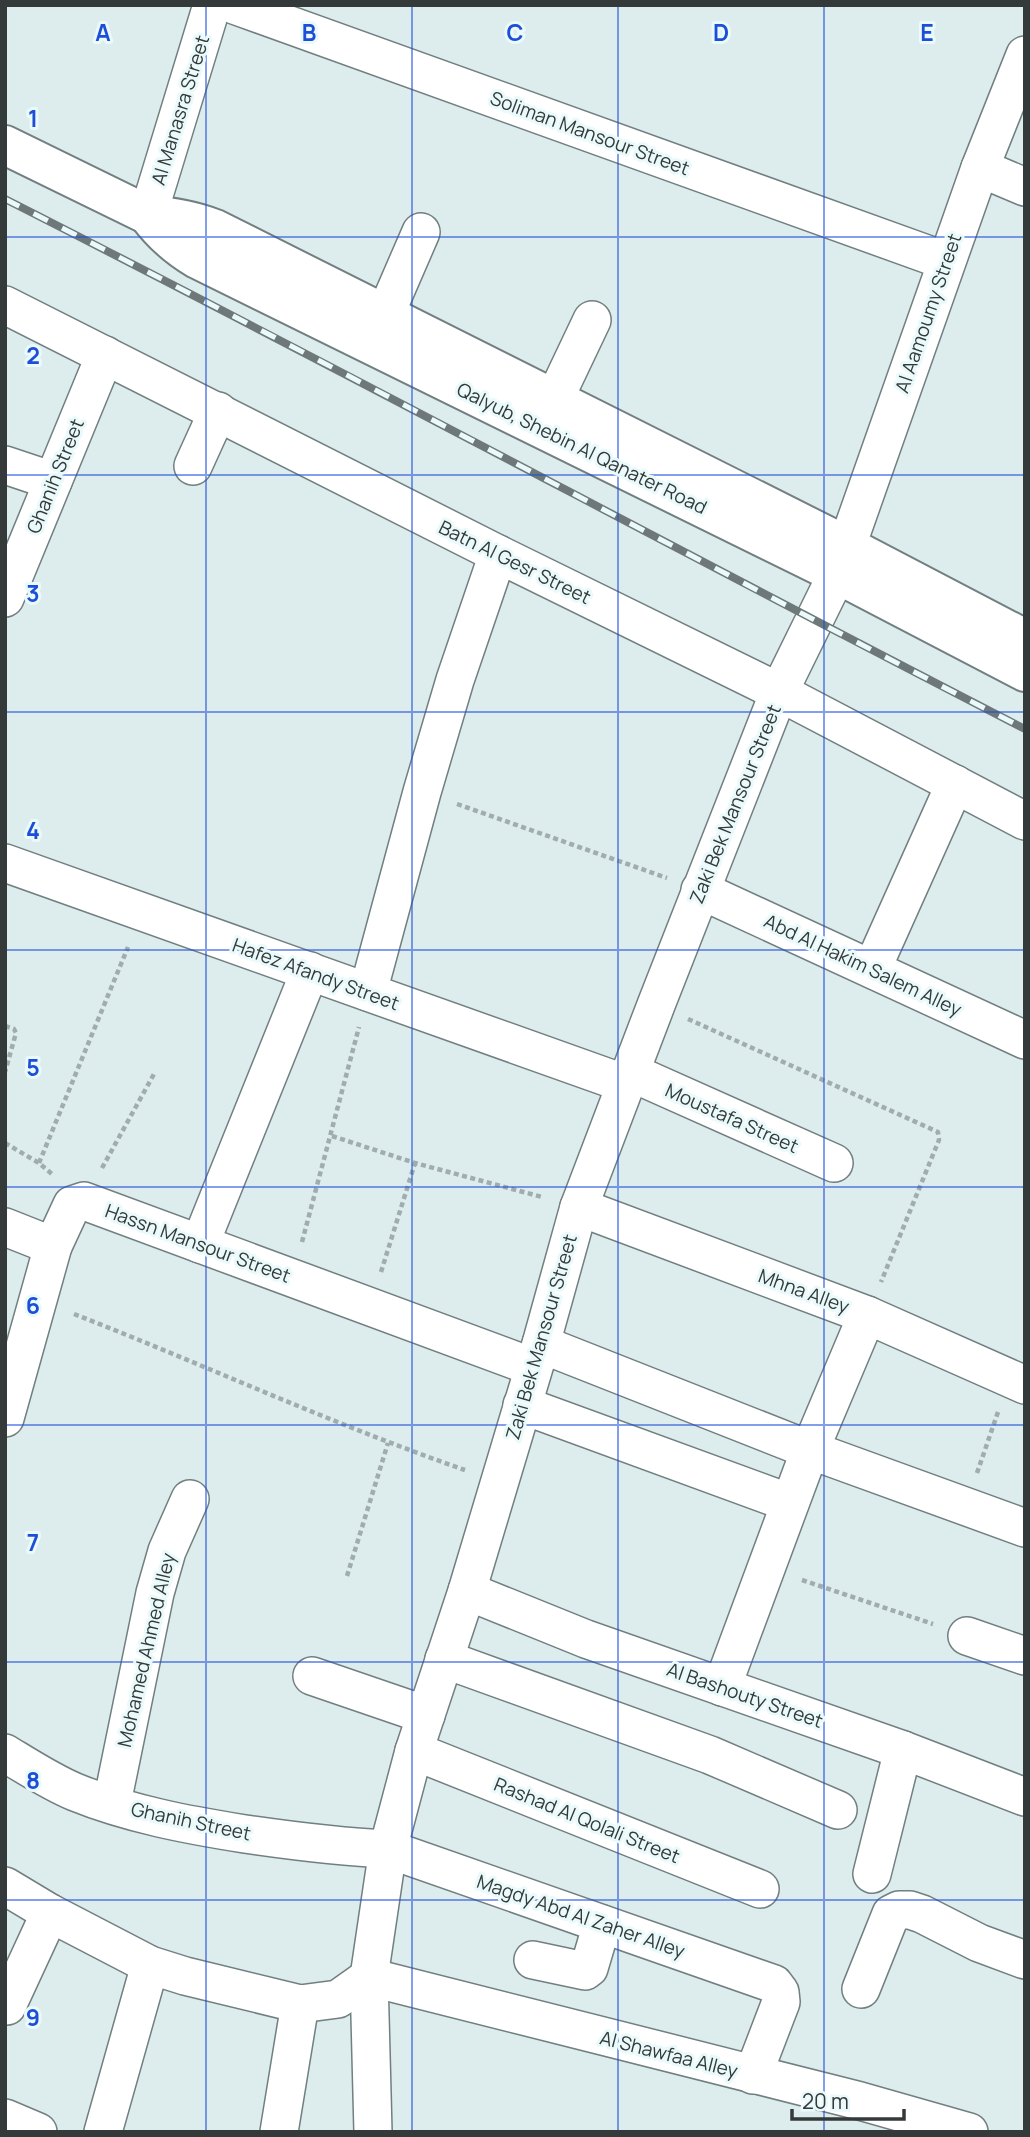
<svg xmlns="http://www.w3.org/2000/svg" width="1030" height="2137" viewBox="0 0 1030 2137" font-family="Manrope,sans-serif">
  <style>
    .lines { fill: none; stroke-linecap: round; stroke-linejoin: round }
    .street-casing { stroke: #717f80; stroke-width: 40 }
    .secondary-casing { stroke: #717f80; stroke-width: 42 }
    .path { stroke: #a0acad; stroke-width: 4.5; stroke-dasharray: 5 3.5; stroke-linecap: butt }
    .street { stroke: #fff; stroke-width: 37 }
    .secondary { stroke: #fff; stroke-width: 38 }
    .rail-casing { stroke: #6f7879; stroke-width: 8 }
    .rail { stroke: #eafafb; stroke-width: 5; stroke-dasharray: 16; stroke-linecap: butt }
    .grid { fill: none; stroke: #1d4ed8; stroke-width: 2; stroke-opacity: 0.55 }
    .labels { text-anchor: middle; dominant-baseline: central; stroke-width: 6; stroke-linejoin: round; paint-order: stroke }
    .street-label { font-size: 19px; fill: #343a3a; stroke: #eafafb }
    .grid-label { font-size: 23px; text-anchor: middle; font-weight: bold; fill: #1d4ed8; stroke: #eafafb; stroke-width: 6; stroke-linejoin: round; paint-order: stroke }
  </style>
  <rect width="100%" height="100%" fill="#ddeced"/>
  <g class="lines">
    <g class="street-casing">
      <g id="street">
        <polyline points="234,5 946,261"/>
        <polyline points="980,168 1025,187"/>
        <polyline points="148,215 212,5"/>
        <polyline points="5,305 498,554 779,692 1025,821"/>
        <polyline points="385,315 421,232"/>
        <polyline points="554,400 592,320"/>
        <polyline points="5,465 53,481"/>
        <polyline points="193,466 218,411"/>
        <polyline points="5,598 105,355"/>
        <polyline points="5,863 626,1084"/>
        <polyline points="700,890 1025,1040"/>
        <polyline points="872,969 955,784"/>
        <polyline points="368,992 422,792 455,680 498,554"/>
        <polyline points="630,1072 834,1163"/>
        <polyline points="579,1207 867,1315 1025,1385"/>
        <polyline points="5,1227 53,1246"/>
        <polyline points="200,1244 310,971"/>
        <polyline points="541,1344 810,1450 1025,1528"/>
        <polyline points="522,1405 790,1503"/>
        <polyline points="5,1418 53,1246 72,1205 84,1201 533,1367"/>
        <polyline points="467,1591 586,1639 903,1750 1025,1797"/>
        <polyline points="967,1636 1025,1656"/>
        <polyline points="444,1659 710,1755 838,1810"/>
        <polyline points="312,1676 426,1715"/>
        <polyline points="722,1687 810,1450 867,1315"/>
        <polyline points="414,1751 760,1889"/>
        <path d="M5 1753C28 1767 51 1782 75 1792 129 1814 188 1825 245 1834 293 1841 340 1847 388 1849L774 1984 780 1992 781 2002 753 2075"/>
        <polyline points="112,1803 155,1593 167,1551 190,1499"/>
        <polyline points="872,1874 903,1750"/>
        <polyline points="5,1886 50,1913 150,1965 185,1976 300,2004 338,1999 369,1977 860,2101 969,2132"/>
        <polyline points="533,1960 585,1971 589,1968 602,1924"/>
        <polyline points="861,1989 891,1914 899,1910 910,1910 922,1914 979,1943 1025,1960"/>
        <polyline points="7,2006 50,1913"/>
        <polyline points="5,2118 38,2132"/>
        <polyline points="103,2132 150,1965"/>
        <polyline points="279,2132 300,2004"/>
        <polyline points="373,2132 369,1977 388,1849 414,1751 467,1591 541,1344 579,1207 656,1005 779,692 837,574 980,168 1025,55"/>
      </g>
    </g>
    <g class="secondary-casing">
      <g id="secondary">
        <path d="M5 145 148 215C172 217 192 220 215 229L847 546 1025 639"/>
        <path d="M148 215C162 234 177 247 197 259L837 574 1025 672"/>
      </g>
    </g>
    <g class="path">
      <polyline points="457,804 667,878"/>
      <polyline points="688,1019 938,1132 939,1140 881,1282"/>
      <polyline points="5,1026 14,1029 16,1033 5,1072"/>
      <polyline points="332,1136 415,1163 542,1197"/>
      <polyline points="5,1143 39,1163 52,1174"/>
      <polyline points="39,1163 128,947"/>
      <polyline points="102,1168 154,1074"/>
      <polyline points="302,1242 359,1027"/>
      <polyline points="381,1272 415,1163"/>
      <path d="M74 1314C205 1365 332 1424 465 1470"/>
      <polyline points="977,1473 998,1412"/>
      <polyline points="347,1576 388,1443"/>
      <polyline points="802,1580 933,1624"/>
    </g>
    <use href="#street" class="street"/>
    <use href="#secondary" class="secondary"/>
    <g class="rail-casing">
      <path id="rail" d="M5 199C347 372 684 554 1025 729"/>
    </g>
    <use href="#rail" class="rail"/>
  </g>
  <path class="grid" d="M206 5V2132M412 5V2132M618 5V2132M824 5V2132M5 237H1025M5 475H1025M5 712H1025M5 950H1025M5 1187H1025M5 1425H1025M5 1662H1025M5 1900H1025"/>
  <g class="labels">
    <g class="street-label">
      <text transform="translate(180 110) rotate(-73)">Al Manasra Street</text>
      <text transform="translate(590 133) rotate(20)">Soliman Mansour Street</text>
      <text transform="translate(928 313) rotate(-71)">Al Aamoumy Street</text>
      <text transform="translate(582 448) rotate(26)">Qalyub, Shebin Al Qanater Road</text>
      <text transform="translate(55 476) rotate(-68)">Ghanih Street</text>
      <text transform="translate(515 562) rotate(26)">Batn Al Gesr Street</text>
      <text transform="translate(735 804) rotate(-68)">Zaki Bek Mansour Street</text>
      <text transform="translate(863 965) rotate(25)">Abd Al Hakim Salem Alley</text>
      <text transform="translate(316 974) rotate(20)">Hafez Afandy Street</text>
      <text transform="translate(732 1118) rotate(24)">Moustafa Street</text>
      <text transform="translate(198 1243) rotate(20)">Hassn Mansour Street</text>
      <text transform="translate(804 1291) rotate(20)">Mhna Alley</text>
      <text transform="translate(541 1337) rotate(-74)">Zaki Bek Mansour Street</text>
      <text transform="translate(146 1650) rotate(-77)">Mohamed Ahmed Alley</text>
      <text transform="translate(745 1695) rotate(19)">Al Bashouty Street</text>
      <text transform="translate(587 1820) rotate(22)">Rashad Al Qolali Street</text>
      <text transform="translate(191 1821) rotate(12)">Ghanih Street</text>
      <text transform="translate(581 1916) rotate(19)">Magdy Abd Al Zaher Alley</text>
      <text transform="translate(669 2054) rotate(14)">Al Shawfaa Alley</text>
    </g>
  </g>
  <g class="grid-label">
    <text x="103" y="41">A</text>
    <text x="309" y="41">B</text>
    <text x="515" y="41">C</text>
    <text x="721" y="41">D</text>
    <text x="927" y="41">E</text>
    <text x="33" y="127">1</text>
    <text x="33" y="364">2</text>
    <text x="33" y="602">3</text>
    <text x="33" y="839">4</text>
    <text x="33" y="1076">5</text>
    <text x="33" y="1314">6</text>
    <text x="33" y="1551">7</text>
    <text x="33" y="1789">8</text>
    <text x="33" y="2026">9</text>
  </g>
  <rect width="1030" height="2137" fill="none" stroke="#343a3a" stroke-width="14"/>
  <path d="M792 2109v10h112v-10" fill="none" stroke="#343a3a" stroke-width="3.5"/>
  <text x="802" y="2109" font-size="21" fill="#343a3a" stroke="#eafafb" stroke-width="5" paint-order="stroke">20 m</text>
</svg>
